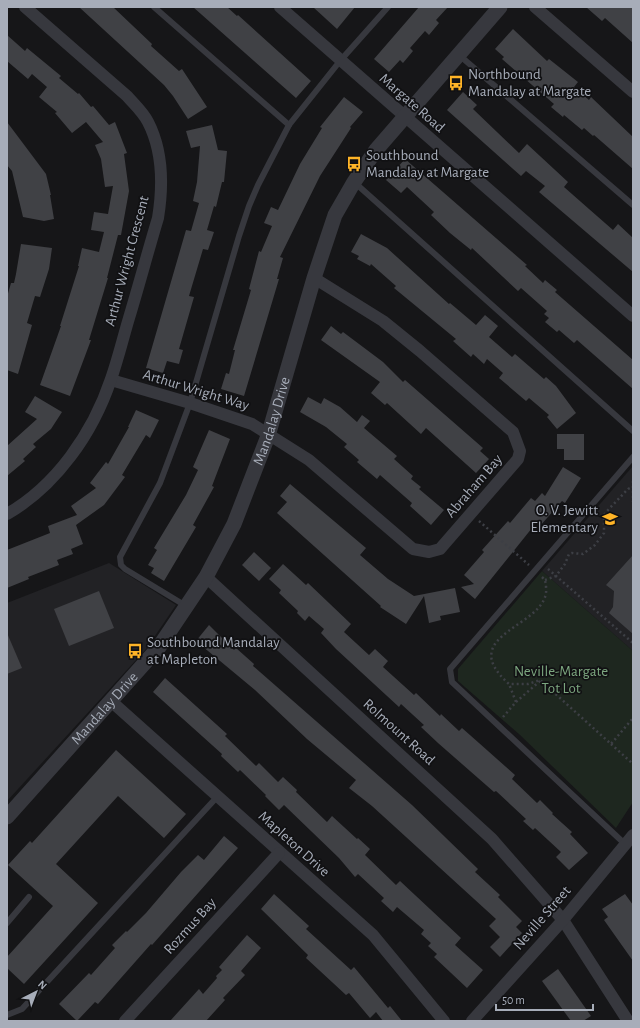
<svg xmlns="http://www.w3.org/2000/svg" width="640" height="1028" viewBox="0 0 640 1028" font-family="'Alegreya Sans',sans-serif">
  <style>
    .built { fill: #222225 }
    .green { fill: #1e271f }
    .building { fill: #404145 }
    .lines { fill: none; stroke-linecap: round; stroke-linejoin: round }
    .path { stroke: #3d3f45; stroke-width: 2.5; stroke-dasharray: 2 3; stroke-linecap: butt }
    .service { stroke: #37383e; stroke-width: 6 }
    .minor { stroke: #37383e; stroke-width: 12 }
    .tertiary { stroke: #37383e; stroke-width: 15 }
    .labels { text-anchor: middle; dominant-baseline: central; stroke-width: 3.5; stroke-linejoin: round; paint-order: stroke }
    .poi-label { font-size: 15px; fill: #a7adb9; stroke: #111113; text-anchor: start }
    .street-label { font-size: 15px; fill: #a7adb9; stroke: #111113 }
    .park-label { font-size: 15px; fill: #7ca67f; stroke: #111113 }
  </style>
  <rect width="100%" height="100%" fill="#161618"/>
  <g class="built">
    <polygon points="633,466 633,651 542,571"/>
    <polygon points="109,563 176,605 146,649 7,801 7,603"/>
  </g>
  <polygon class="green" points="542,571 633,651 633,802 616,828 519,734 458,681 458,669"/>
  <g class="building">
    <polygon points="79,7 113,7 152,44 151,46 179,71 182,69 207,107 188,119 173,96 164,85"/>
    <polygon points="193,7 227,7 237,16 238,15 311,81 296,98"/>
    <polygon points="313,7 355,7 337,29"/>
    <polygon points="419,7 448,7 436,20 439,23 429,35 425,31 410,48 413,51 403,63 400,60 389,72 374,59"/>
    <polygon points="586,7 633,7 633,43 605,18 602,21"/>
    <polygon points="513,29 547,61 549,59 578,82 574,87 589,100 591,97 633,137 633,169 594,135 593,136 584,128 582,130 564,115 563,117 551,107 554,104 502,59 504,57 495,49"/>
    <polygon points="7,35 25,51 27,48 61,76 59,78 78,94 79,93 91,107 93,106 109,125 115,122 127,153 124,154 129,191 121,235 118,235 107,278 108,278 89,340 91,340 70,396 40,385 61,326 60,326 79,266 78,266 82,248 99,252 104,232 91,230 94,212 108,214 113,186 105,187 101,159 95,145 103,142 86,122 72,133 55,113 57,112 39,97 47,87 32,74 28,79 7,61"/>
    <polygon points="463,92 477,105 473,109 519,153 527,144 568,182 564,187 589,209 613,230 618,224 633,238 633,272 539,192 545,186 526,171 521,176 447,110"/>
    <polygon points="344,97 363,112 350,127 351,128 320,176 280,257 283,258 277,279 279,279 244,396 221,389 226,373 229,374 235,350 233,350 251,290 249,289 259,251 261,252 272,226 264,223 271,207 278,210 300,164 322,128 320,127"/>
    <polygon points="7,122 46,174 51,195 50,195 54,219 44,221 23,217 12,171 7,165"/>
    <polygon points="212,125 218,150 227,151 224,182 222,182 216,207 214,206 207,230 214,232 208,250 203,249 189,296 194,297 179,349 183,350 179,364 167,361 163,373 146,368 186,230 191,231 199,203 193,201 197,182 200,146 191,148 186,131"/>
    <polygon points="405,159 527,265 525,266 543,283 545,280 557,290 555,292 633,360 633,389 577,340 574,343 559,330 557,332 545,322 549,318 544,314 547,311 521,288 518,291 472,248 471,250 450,233 431,215 434,212 407,187 401,193 386,180"/>
    <polygon points="361,234 387,248 449,304 450,303 476,325 485,315 498,326 489,337 512,357 515,354 544,379 546,377 556,386 576,413 557,429 547,417 549,415 529,398 526,401 499,378 503,373 487,359 484,364 473,354 471,357 453,341 456,339 394,288 396,286 371,264 370,266 357,259 359,256 351,252"/>
    <polygon points="21,244 52,248 49,269 40,297 35,296 27,323 32,325 18,374 7,370 7,297 11,283 14,283 16,274"/>
    <polygon points="331,326 341,334 343,332 383,362 403,382 405,380 483,448 480,451 489,459 476,473 426,428 421,434 387,403 385,405 371,393 380,382 321,340"/>
    <polygon points="35,396 62,412 51,429 33,444 36,447 23,459 25,461 7,476 7,446 37,419 25,412"/>
    <polygon points="308,397 321,404 324,398 340,407 357,422 362,415 370,421 364,428 397,456 394,459 413,476 411,479 421,487 419,489 444,510 431,525 410,506 412,503 380,475 377,479 357,462 359,460 344,447 347,444 326,427 300,412"/>
    <polygon points="136,410 159,420 150,438 146,435 122,475 125,477 104,505 76,525 83,544 71,549 73,554 57,560 59,565 28,577 29,579 7,588 7,550 50,533 48,526 77,515 71,506 96,488 90,483 106,462 108,464 129,427 128,427"/>
    <polygon points="209,430 230,439 212,486 214,487 193,525 196,527 164,581 151,573 154,568 148,565 157,550 154,548 186,495 198,470 193,467"/>
    <polygon points="557,434 584,434 584,460 564,460 564,449 557,449"/>
    <polygon points="563,467 581,478 565,503 562,501 540,526 536,523 475,599 461,587 474,584 464,575 484,552 482,550 508,521 510,523 531,498 535,501 542,493 545,496"/>
    <polygon points="290,484 366,548 360,555 388,579 414,596 455,588 460,612 440,616 441,620 429,623 424,596 406,624 380,607 381,606 277,513 287,502 280,496"/>
    <polygon points="254,552 271,568 259,581 242,565"/>
    <polygon points="633,555 633,634 609,613 613,607 614,591 606,585"/>
    <polygon points="283,564 306,585 308,583 351,624 344,632 369,655 375,649 388,661 383,667 414,695 416,693 440,716 441,714 459,731 462,728 479,743 515,775 512,779 537,803 540,800 553,813 552,814 572,832 570,834 588,853 569,870 556,857 561,852 535,828 533,830 523,821 526,819 496,791 494,792 438,743 421,727 424,725 401,704 399,707 336,649 321,633 324,629 309,616 305,621 297,613 298,611 279,593 281,590 269,579"/>
    <polygon points="99,591 114,628 69,646 54,609"/>
    <polygon points="209,625 234,650 236,648 254,664 253,666 412,805 478,869 475,872 500,895 498,897 522,921 516,927 522,933 500,957 490,947 500,937 489,926 496,919 372,806 349,788 356,780 307,739 255,690 196,641"/>
    <polygon points="7,633 22,668 7,674"/>
    <polygon points="165,678 227,734 225,736 256,766 259,763 278,782 283,777 297,790 296,792 327,822 332,816 357,839 358,838 370,849 365,855 396,885 400,881 461,938 455,945 483,970 467,988 434,957 437,954 428,946 431,943 421,934 424,930 397,907 393,912 381,901 384,898 358,874 355,877 339,858 284,805 279,810 265,796 266,795 240,770 238,772 221,756 222,754 153,692"/>
    <polygon points="116,750 186,814 164,838 118,796 56,864 98,903 24,984 7,968 7,957 53,906 8,865 30,841 32,843"/>
    <polygon points="224,836 238,848 152,945 151,944 98,1004 95,1002 77,1021 59,1004 89,973 91,975 115,948 112,945 126,931 127,932 146,913 181,872 198,855 204,860"/>
    <polygon points="274,894 309,926 306,929 351,970 354,967 388,1008 390,1006 402,1021 383,1021 376,1012 370,1018 349,993 346,995 306,958 308,955 261,909"/>
    <polygon points="625,894 633,905 633,961 604,920 608,917 602,909"/>
    <polygon points="247,935 261,948 241,971 245,975 223,998 225,1000 206,1021 170,1021 199,989 203,994 217,978 216,976 222,970 219,967"/>
    <polygon points="558,969 591,1016 583,1021 571,1021 542,981"/>
  </g>
  <g class="lines">
    <g class="path">
      <polyline points="633,481 633,502"/>
      <polyline points="479,521 529,565"/>
      <polyline points="548,569 633,643"/>
      <path d="M542 577C545 580 546 582 546 587 551 627 452 633 509 684H528L540 680 611 744 633 718"/>
      <polyline points="545,580 556,576 565,564 569,554 572,553 583,554 595,545 604,533 604,515 608,510 628,489 632,487"/>
      <polyline points="516,702 540,681"/>
      <polyline points="503,717 516,702 509,684"/>
      <polyline points="611,744 633,764"/>
    </g>
    <g class="service">
      <polyline points="154,7 289,125"/>
      <polyline points="459,55 633,205"/>
      <polyline points="354,182 633,431"/>
      <polyline points="186,606 125,569 121,565 120,557 160,483 190,403 239,236 249,206 258,185 289,125 340,61 388,7"/>
      <polyline points="626,845 452,682 450,669 633,457"/>
      <polyline points="7,923 29,897"/>
      <polyline points="7,1015 22,1009 217,797"/>
    </g>
    <g class="minor">
      <polyline points="280,7 633,316"/>
      <polyline points="535,7 633,92"/>
      <polyline points="111,380 190,403 252,424 309,460 413,549 429,552 440,549 518,459 520,451 513,432 420,351 383,321 314,278"/>
      <path d="M7 514C56 486 93 433 111 379 118 359 123 338 129 318 139 285 148 251 158 218 163 187 163 151 148 122 143 112 134 104 127 96L25 7"/>
      <polyline points="206,577 492,839 563,920 628,1021"/>
      <polyline points="112,702 373,935 444,1021"/>
      <polyline points="125,1021 279,853"/>
      <polyline points="472,1021 563,920 633,835"/>
    </g>
    <path class="tertiary" id="s1" d="M7 817 159 647 206 577 234 524 268 436 314 278 335 215 354 182 376 150 500 7"/>
  </g>
  <defs>
    <g id="bus-bare" transform="scale(1.2)"><path d="M-5-6H5V4H4V6H2V4H-2V6H-4V4H-5ZM-3.5-4V0h7V-4ZM-3.5 1.2v1.5H-2V1.2ZM2 1.2v1.5H3.5V1.2Z" fill="#ffb427" stroke="#111113" stroke-width="2.5" paint-order="stroke"/></g>
    <g id="school-bare" transform="scale(1.2)"><path d="M0-5L7-2L0 1L-7-2ZM-4 1L0 2.5L4 1V4Q0 6-4 4Z" fill="#ffb427" stroke="#111113" stroke-width="2.5" paint-order="stroke"/></g>
  </defs>
  <g fill-rule="evenodd">
    <use href="#bus-bare" x="456" y="83"/>
    <use href="#bus-bare" x="354" y="164"/>
    <use href="#school-bare" x="610" y="519"/>
    <use href="#bus-bare" x="135" y="651"/>
  </g>
  <g class="labels">
    <g class="poi-label">
      <text x="468" y="74">Northbound<tspan x="468" dy="17">Mandalay at Margate</tspan></text>
      <text x="366" y="155">Southbound<tspan x="366" dy="17">Mandalay at Margate</tspan></text>
      <text x="598" y="510" text-anchor="end">O. V. Jewitt<tspan x="598" dy="17">Elementary</tspan></text>
      <text x="147" y="642">Southbound Mandalay<tspan x="147" dy="17">at Mapleton</tspan></text>
    </g>
    <g class="street-label">
      <text transform="translate(412 103) rotate(41)">Margate Road</text>
      <text transform="translate(127 261) rotate(-75)">Arthur Wright Crescent</text>
      <text transform="translate(196 390) rotate(17)">Arthur Wright Way</text>
      <text stroke="none"><textPath href="#s1" startOffset="482">Mandalay Drive</textPath></text>
      <text transform="translate(474 486) rotate(-49)">Abraham Bay</text>
      <text stroke="none"><textPath href="#s1" startOffset="146">Mandalay Drive</textPath></text>
      <text transform="translate(399 732) rotate(42)">Rolmount Road</text>
      <text transform="translate(294 844) rotate(42)">Mapleton Drive</text>
      <text transform="translate(542 918) rotate(-49)">Neville Street</text>
      <text transform="translate(190 926) rotate(-48)">Rozmus Bay</text>
    </g>
    <g class="park-label">
      <text x="561" y="671">Neville-Margate<tspan x="561" dy="17">Tot Lot</tspan></text>
    </g>
  </g>
  <rect width="640" height="1028" fill="none" stroke="#a7adb9" stroke-width="16"/>
  <g transform="translate(36 992) rotate(42)" stroke="#111113" stroke-width="3" paint-order="stroke">
  <path d="M0-3L7 15L0 10L-7 15Z" fill="#a7adb9"/>
  <text y="-6" font-size="11" font-weight="bold" text-anchor="middle" fill="#a7adb9">N</text>
  </g>
  <path d="M496 1004v6h97v-6" fill="none" stroke="#a7adb9" stroke-width="2"/>
  <text x="502" y="1004" font-size="12" fill="#a7adb9" stroke="#111113" stroke-width="3" paint-order="stroke">50 m</text>
</svg>
